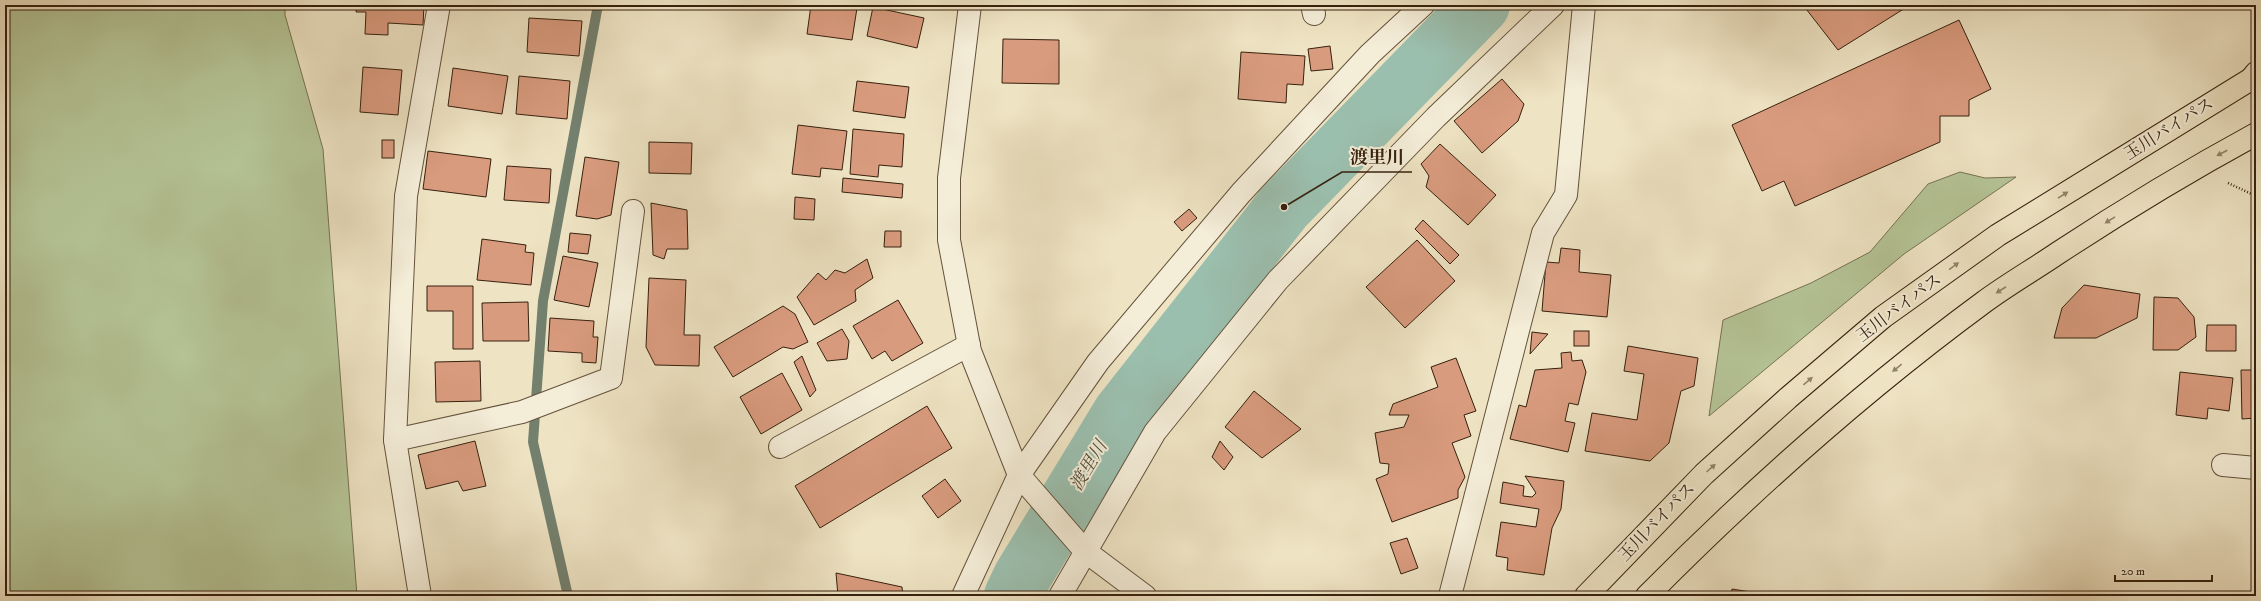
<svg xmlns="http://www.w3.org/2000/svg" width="2261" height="601" viewBox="0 0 2261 601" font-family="'IM FELL DW Pica','Noto Serif JP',serif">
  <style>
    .green { fill: #b5c496; stroke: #767252 }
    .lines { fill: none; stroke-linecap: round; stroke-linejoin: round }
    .stream { stroke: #73806e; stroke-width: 10 }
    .river { stroke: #9bbfae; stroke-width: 58 }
    .building { fill: #d99b7e; stroke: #36210e }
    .minor-casing { stroke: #64523b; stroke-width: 24 }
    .tertiary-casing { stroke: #64523b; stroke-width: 24 }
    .trunk-casing { stroke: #36210e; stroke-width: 24 }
    .motorway-casing { stroke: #36210e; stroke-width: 24 }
    .path { stroke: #36210e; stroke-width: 2.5; stroke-dasharray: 1 2; stroke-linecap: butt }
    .minor { stroke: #f4edd8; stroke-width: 22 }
    .tertiary { stroke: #f4edd8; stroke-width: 22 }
    .trunk { stroke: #eee3c3; stroke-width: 22 }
    .motorway { stroke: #eee3c3; stroke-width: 22 }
    .oneway { fill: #928268 }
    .labels { text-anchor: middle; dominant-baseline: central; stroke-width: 4; stroke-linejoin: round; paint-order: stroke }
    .street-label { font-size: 17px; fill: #36210e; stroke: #f4edd8 }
    .water-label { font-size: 18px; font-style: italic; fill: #54503e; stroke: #f4edd8 }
    .leader { fill: none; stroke: #36210e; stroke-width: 1.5 }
    .callout-dot { fill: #36210e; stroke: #f4edd8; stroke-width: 1.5 }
    .callout-label { font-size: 18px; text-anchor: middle; font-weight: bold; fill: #36210e; stroke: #f4edd8; stroke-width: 4; stroke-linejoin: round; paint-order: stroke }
  </style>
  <rect width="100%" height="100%" fill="#eee3c3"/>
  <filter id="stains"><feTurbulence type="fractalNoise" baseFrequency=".005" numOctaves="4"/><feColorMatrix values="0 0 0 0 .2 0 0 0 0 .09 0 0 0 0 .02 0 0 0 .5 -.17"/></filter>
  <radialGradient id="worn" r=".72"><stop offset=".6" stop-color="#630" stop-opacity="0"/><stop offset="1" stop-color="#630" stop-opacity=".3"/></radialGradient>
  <g class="green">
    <polygon points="5,5 285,5 285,15 323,149 357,596 5,596"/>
    <polygon points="1960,172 1985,178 2016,177 1904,254 1709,416 1723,320 1811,283 1870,252 1928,184"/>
  </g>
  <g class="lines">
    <polyline class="stream" points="568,596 533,442 543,301 598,5"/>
    <polyline class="river" points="1013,596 1022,577 1121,414 1284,207 1481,5"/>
  </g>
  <g class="building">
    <polygon points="357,5 424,5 423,25 388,23 388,35 365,34 366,12 356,12"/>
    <polygon points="811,5 836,5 857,8 852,40 807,34"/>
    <polygon points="1803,5 1910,5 1838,50"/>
    <polygon points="873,7 924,18 917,48 867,36"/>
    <polygon points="529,18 582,21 579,56 527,52"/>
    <polygon points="1959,20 1991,89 1969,100 1969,116 1940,116 1940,142 1795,206 1784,181 1762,191 1732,125"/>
    <polygon points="1003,39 1059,40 1059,84 1002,83"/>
    <polygon points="1330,46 1333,69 1311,71 1308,49"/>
    <polygon points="1241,52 1305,56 1303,85 1287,84 1286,103 1238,99"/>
    <polygon points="363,67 402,70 398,115 360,112"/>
    <polygon points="453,68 508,76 502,114 448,106"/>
    <polygon points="519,76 570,81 567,119 516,114"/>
    <polygon points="1502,79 1524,104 1518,121 1482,153 1454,121"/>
    <polygon points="857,81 909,87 905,118 853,111"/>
    <polygon points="798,125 847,131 842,170 821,168 820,177 792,174"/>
    <polygon points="853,129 904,134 902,167 879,165 878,177 850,174"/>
    <rect x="382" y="140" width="12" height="18"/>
    <polygon points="649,142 692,143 691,174 649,173"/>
    <polygon points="1440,144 1496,195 1468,225 1426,187 1429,176 1421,164"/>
    <polygon points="428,151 491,159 486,197 423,189"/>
    <polygon points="585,157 619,162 611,215 597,219 576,216"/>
    <polygon points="507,166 551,169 549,203 504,200"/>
    <polygon points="843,178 903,184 902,198 842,192"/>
    <polygon points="795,197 815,199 814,220 794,219"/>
    <polygon points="651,203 687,210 688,249 667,249 664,259 653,255"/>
    <polygon points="1189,209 1197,218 1182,231 1174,222"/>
    <polygon points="1423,220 1459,255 1450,264 1415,229"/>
    <polygon points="885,231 901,231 901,247 884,247"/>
    <polygon points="570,233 591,235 588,254 568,252"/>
    <polygon points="482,239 526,245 525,252 534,253 531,285 477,280"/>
    <polygon points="1417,240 1455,281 1405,328 1366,287"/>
    <polygon points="1561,248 1580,250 1579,272 1611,275 1607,317 1542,311 1546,262 1559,263"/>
    <polygon points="563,256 598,263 589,307 554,300"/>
    <polygon points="867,259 873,278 855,290 856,301 814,325 797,297 818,273 826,280 835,270 845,273"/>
    <polygon points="649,278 686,280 684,335 700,335 699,366 655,365 646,347"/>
    <polygon points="2084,285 2140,294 2137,318 2096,338 2054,338 2062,308"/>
    <polygon points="427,286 473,286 473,349 453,349 453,311 427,311"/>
    <polygon points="2154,297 2178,298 2194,317 2196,337 2178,350 2153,350"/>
    <polygon points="898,300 923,343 892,361 885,351 872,359 853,326"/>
    <polygon points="528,302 529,341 483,341 482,303"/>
    <polygon points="783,306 795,314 808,342 793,349 783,347 733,377 714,347"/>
    <polygon points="550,318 594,321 593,337 598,337 596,363 582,362 582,353 548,351"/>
    <polygon points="2207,325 2236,325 2236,351 2206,351"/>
    <polygon points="842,329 849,341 847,359 827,361 817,343"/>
    <rect x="1574" y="331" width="15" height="15"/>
    <polygon points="1532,332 1548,334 1530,354"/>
    <polygon points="1628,346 1698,358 1694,386 1681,391 1669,443 1650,461 1585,451 1592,413 1637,420 1644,374 1624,371"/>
    <polygon points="1571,352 1572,361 1582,360 1586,372 1578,405 1569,403 1565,421 1575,423 1568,452 1510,439 1519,405 1526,407 1535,370 1562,368 1561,353"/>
    <polygon points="802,356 816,390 810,397 794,362"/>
    <polygon points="1456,358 1476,411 1464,415 1471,436 1452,443 1465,477 1458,490 1458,498 1392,522 1376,479 1388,474 1389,464 1380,463 1375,433 1404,427 1409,415 1389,415 1393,404 1438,387 1431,367"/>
    <polygon points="480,361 481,401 436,402 435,362"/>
    <polygon points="2241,370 2256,370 2256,418 2242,419"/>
    <polygon points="2180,372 2233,378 2229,411 2208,408 2207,419 2176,415"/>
    <polygon points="782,373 802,410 761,434 740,397"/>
    <polygon points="1254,391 1301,429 1262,458 1225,427"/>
    <polygon points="927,406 952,448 820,528 795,486"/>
    <polygon points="475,441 486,486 463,491 458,481 426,489 418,455"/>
    <polygon points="1220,441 1233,457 1224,470 1212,457"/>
    <polygon points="1525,476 1564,481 1561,509 1552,528 1544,575 1507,570 1508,558 1496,556 1501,522 1536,527 1539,509 1500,503 1503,482 1524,486 1523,496 1532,497 1536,493"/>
    <polygon points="945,479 961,501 938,518 922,496"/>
    <polygon points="1407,538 1418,568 1401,574 1390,543"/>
    <polygon points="836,573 902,587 903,596 838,596"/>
    <polygon points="1732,589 1776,596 1731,596"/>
  </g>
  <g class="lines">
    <g class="minor-casing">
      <g id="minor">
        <polyline points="1312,5 1314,14"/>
        <polyline points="395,440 522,412 611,378 633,211"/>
        <polyline points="780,447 969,345"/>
        <polyline points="2223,465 2256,468"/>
        <polyline points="420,596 395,440 406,196 439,5"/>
        <polyline points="963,596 1019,475 1098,362 1241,193 1370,54 1423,5"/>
        <polyline points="1060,596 1155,432 1278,280 1436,117 1553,5"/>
        <polyline points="1450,596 1543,233 1566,195 1584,5"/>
      </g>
    </g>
    <g class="tertiary-casing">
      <polyline id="tertiary" points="970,5 949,178 949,240 970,351 1019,475 1085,551 1145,596"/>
    </g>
    <g class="trunk-casing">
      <g id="trunk">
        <polyline points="1586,596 1704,474 1788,398 1883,317 1998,235 2256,76"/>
        <path d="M1647 596C1752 490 1863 391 1984 302 2007 285 2033 270 2058 253 2122 211 2188 171 2256 134"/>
      </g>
    </g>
    <g class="motorway-casing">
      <polyline id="motorway" points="2252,78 2256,73"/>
    </g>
    <polyline class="path" points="2228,183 2256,196"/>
    <use href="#minor" class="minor"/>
    <use href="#tertiary" class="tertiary"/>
    <use href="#trunk" class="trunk"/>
    <use href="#motorway" class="motorway"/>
  </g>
  <defs><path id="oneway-solid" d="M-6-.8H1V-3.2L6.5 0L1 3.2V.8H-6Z"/></defs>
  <g class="oneway">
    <use href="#oneway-solid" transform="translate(2222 153) rotate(152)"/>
    <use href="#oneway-solid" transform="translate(2063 195) rotate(-32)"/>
    <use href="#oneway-solid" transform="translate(2110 220) rotate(148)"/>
    <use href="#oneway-solid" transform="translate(1954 266) rotate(-36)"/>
    <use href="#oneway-solid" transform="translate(2001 290) rotate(147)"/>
    <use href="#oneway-solid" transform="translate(1897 368) rotate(141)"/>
    <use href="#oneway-solid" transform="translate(1808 381) rotate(-40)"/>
    <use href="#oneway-solid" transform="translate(1711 468) rotate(-42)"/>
  </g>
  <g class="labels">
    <g class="street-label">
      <text transform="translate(2169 129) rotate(-32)">玉川バイパス</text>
      <text transform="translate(1899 308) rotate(-37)">玉川バイパス</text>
      <text transform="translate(1657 522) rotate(-46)">玉川バイパス</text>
    </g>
    <g class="water-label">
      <text transform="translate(1089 466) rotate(-59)">渡里川</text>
    </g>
  </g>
  <path class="leader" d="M1284 207L1342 172H1412"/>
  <circle class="callout-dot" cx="1284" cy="207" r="4"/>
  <g class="callout-label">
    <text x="1377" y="163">渡里川</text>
  </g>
  <rect width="2261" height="601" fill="none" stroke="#eee3c3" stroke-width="20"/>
  <rect x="6" y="6" width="2249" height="589" fill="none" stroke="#36210e" stroke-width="2"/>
  <rect x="10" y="10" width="2241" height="581" fill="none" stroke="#36210e"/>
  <path d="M2115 575v6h97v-6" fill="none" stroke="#36210e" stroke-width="2"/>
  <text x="2121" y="575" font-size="12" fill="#36210e" stroke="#f4edd8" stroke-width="3" paint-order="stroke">20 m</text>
  <rect width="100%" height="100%" filter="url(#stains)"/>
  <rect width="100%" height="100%" fill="url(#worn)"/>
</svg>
